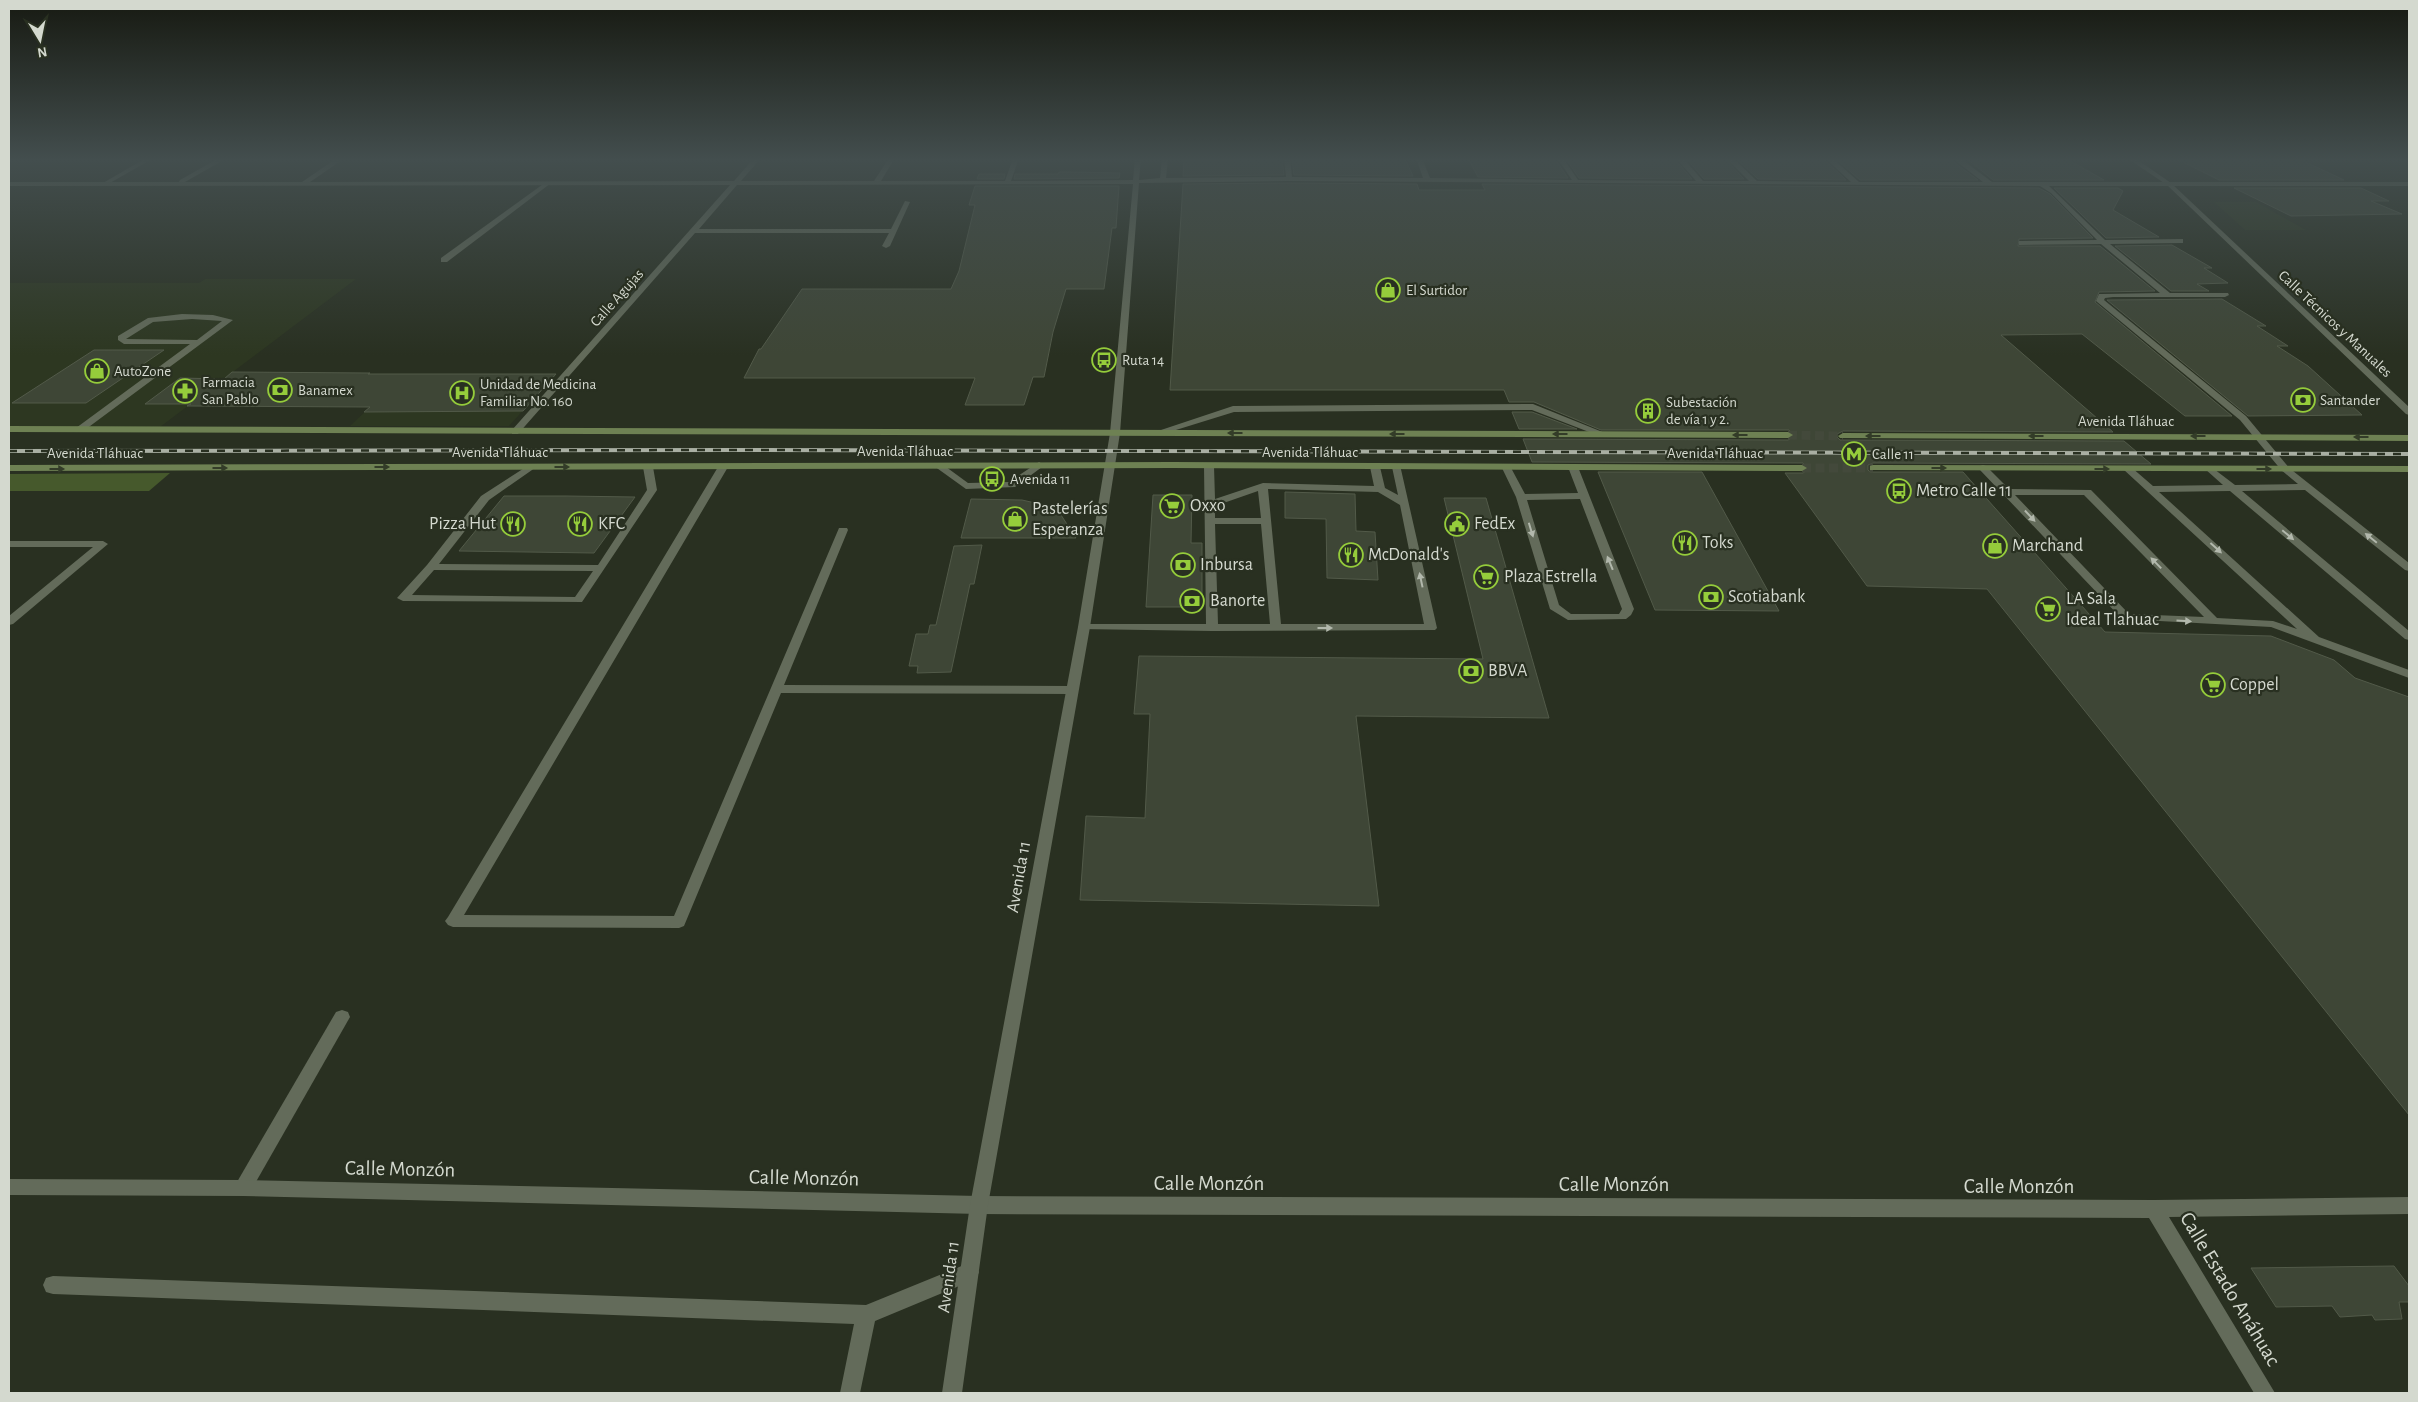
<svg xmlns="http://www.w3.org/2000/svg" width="2418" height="1402" viewBox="0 0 2418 1402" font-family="'Alegreya Sans',sans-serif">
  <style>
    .built { fill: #2d3721 }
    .green { fill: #46592c }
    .building { fill: #3e4636; stroke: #525a49 }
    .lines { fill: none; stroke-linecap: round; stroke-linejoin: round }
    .secondary-tunnel { stroke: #43493b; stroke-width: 9; stroke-dasharray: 9 4.5; stroke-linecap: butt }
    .service { fill: #636b5a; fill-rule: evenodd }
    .minor { fill: #636b5a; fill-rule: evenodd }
    .tertiary { fill: #636b5a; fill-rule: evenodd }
    .secondary { fill: #6e8153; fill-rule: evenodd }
    .rail-casing { stroke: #a9afa3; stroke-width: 4 }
    .rail { stroke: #293021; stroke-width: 2.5; stroke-dasharray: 8; stroke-linecap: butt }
    .oneway { fill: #333c28 }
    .oneway2 { fill: #b2b8ac }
    .labels { text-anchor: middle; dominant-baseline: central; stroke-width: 4.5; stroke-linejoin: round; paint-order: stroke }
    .far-poi-label { font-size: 15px; fill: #d4d9cf; stroke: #293021; text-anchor: start }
    .far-street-label { font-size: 15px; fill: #d4d9cf; stroke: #293021 }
    .poi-label { font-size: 18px; fill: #d4d9cf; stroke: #293021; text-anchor: start }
    .street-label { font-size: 18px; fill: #d4d9cf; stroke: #293021 }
    .near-street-label { font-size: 21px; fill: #d4d9cf; stroke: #293021 }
  </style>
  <rect width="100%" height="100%" fill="#293021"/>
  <g class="built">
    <polygon points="2214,202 2256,202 2306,230 2245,230"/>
    <polygon points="205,279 356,279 160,427 9,427 9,283 199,283"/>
    <polygon points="405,374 556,374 509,426 350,426"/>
  </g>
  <polygon class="green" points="170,473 149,491 9,491 9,474"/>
  <g class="building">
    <polygon points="1238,158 1282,158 1284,175 1183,176 1184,160 1238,160"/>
    <polygon points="1292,158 1405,159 1413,176 1294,175"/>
    <polygon points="1468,158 1555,159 1568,178 1478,177"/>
    <polygon points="1647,158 1674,158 1692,179 1579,178 1566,159"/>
    <polygon points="1686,158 1724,158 1744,179 1704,179"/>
    <polygon points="1736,158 1823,158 1846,180 1758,179"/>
    <polygon points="1966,158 2065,158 2104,180 1993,180"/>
    <polygon points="2175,158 2297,158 2344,180 2219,180"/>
    <polygon points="1836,159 1951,160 1978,180 1860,180"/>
    <polygon points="1059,172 1070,172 1120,173 1119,178 1014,179 1015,174 1058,174"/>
    <polygon points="979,174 1005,174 1004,179 977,179"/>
    <polygon points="1289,183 1417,184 1419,190 1485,190 1482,184 2039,188 2050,194 2093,238 2019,239 2018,246 2100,246 2155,291 2099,292 2095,302 2232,416 2185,416 2082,334 2001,335 2113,432 1843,431 1837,434 1837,437 1840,440 2124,441 2151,464 1873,463 1868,465 1868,470 1870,472 1963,472 2105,632 2271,636 2334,660 2355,678 2409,697 2409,1115 1987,589 1867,586 1785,473 1803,473 1809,469 1803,463 1532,462 1523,439 1788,440 1795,436 1789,430 1601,430 1534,402 1509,402 1504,390 1170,390 1183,184"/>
    <polygon points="975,186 1119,186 1116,228 1112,228 1104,289 1066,289 1053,332 1044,377 1033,377 1024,405 965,405 975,378 744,378 759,349 761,349 802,289 951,289 959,271 975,205 969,205"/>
    <polygon points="2054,188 2118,188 2123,191 2113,210 2159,237 2106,238"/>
    <polygon points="2234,188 2361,188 2389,201 2371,201 2402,214 2291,216"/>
    <polygon points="2172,245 2212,268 2204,268 2228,283 2197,284 2209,291 2171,291 2115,246"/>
    <polygon points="2222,299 2266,326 2257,326 2288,346 2277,346 2308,366 2362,415 2248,416 2107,300"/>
    <polygon points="94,350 164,350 86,403 12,403"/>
    <polygon points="232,372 370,373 368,374 556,374 523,411 364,412 370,407 187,406 191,404 145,404 180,378 224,379"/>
    <polygon points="1512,412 1532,412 1577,429 1519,429"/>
    <polygon points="1598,472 1702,472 1779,611 1655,610"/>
    <polygon points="1285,492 1355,494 1356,531 1375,532 1378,580 1327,578 1326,519 1285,518"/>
    <polygon points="1153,495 1192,495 1191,543 1202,543 1202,607 1146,607"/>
    <polygon points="504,496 566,496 635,497 594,553 459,551"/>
    <polygon points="1444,498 1486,498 1549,718 1356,716 1379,906 1080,900 1086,816 1145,818 1150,714 1134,714 1139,656 1483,659"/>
    <polygon points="971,499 1022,500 1044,505 1061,515 1076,538 961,538"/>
    <polygon points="982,545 974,584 970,584 951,672 917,673 918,666 909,666 916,634 928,634 930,625 936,625 954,546"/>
    <polygon points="2394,1266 2409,1286 2409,1302 2399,1302 2402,1319 2375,1320 2372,1315 2340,1317 2332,1306 2276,1307 2251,1268"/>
  </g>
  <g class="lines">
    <g class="secondary-tunnel">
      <polyline points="1788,435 1843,436"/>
      <polyline points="1802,468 1873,468"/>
    </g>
    <g class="service">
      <polygon points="146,158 154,158 108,184 103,183"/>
      <polygon points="546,182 551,183 447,262 441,262 441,258"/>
      <path d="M182 314 213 315 233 320 82 432H76V428L190 344H124L118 340V336L148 318ZM192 319 222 321 197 340 126 339 153 322Z"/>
      <polygon points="1533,404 1610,435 1608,437 1602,437 1532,410 1234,412 1163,434 1157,434 1155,432 1233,406"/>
      <polygon points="1039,462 1044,465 1042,467 1015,487 966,489 934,466 939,463 942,464 968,483 1009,482"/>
      <path d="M1209 463 1214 466 1215 499 1263 483 1374 486 1370 467 1375 464 1380 467 1385 488 1398 495 1392 467 1394 465H1400L1437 628 1435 630 1212 631 1080 629 1078 627 1080 625 1084 624H1206L1204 466ZM1268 489 1378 492 1400 505 1424 624H1281ZM1258 491 1261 518H1215V506ZM1215 524H1261L1270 624H1218Z"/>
      <path d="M648 464 653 467 657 490 582 602 403 601 397 598 427 565 481 496 529 465 534 468 532 470 489 500 439 564 598 565 647 490 643 467ZM434 570 593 571 575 597 412 595Z"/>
      <polygon points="723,464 728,467 464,915 674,916 839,528 847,528 848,530 784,685 1072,686 1078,690 1072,694 781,693 684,926 679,928 453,927 448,925 445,921 448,917 718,467"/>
      <path d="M1573 464 1578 467 1634 609 1631 615 1626 619 1568 620 1550 609 1516 497 1502 468 1504 466H1510L1525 494 1578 493 1568 467ZM1580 499 1622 609 1619 614H1571L1559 605 1527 500Z"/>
      <path d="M1983 465 1986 466 2009 489 2091 490 2217 618 2273 621 2297 629 2123 469 2125 467H2131L2153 486 2223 485 2205 469 2210 466 2235 485 2298 484 2280 469 2282 467H2288L2409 563V571L2405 570 2305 490 2242 491 2409 631V640L2405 639 2230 491 2159 492 2319 637 2409 670V678L2271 627 2122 619 1980 470V466ZM2015 495H2084L2204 617 2129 614Z"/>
      <polygon points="9,541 103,541 108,544 13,624 9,625 9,616 93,547 9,547"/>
      <polygon points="342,1010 348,1012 350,1017 249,1194 243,1196 237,1194 234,1188 237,1182 336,1012"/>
      <polygon points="969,1263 976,1265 979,1272 976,1279 875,1321 860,1393 840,1393 854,1324 53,1294 46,1292 43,1285 46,1278 53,1276 866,1305"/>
    </g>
    <g class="minor">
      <polygon points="219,158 227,158 185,182 302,182 337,158 345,158 310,182 734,181 754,158 761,158 741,181 874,181 889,158 895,158 881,181 1005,181 1013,158 1019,158 1011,181 1133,180 1135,158 1141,158 1139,180 1160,178 1162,158 1168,158 1166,178 1286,177 1284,158 1290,158 1292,177 1423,178 1416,158 1422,158 1430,178 1572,180 1557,158 1563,158 1578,180 1696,181 1676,158 1683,158 1703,181 1749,181 1726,158 1733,158 1757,181 1851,182 1825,158 1832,158 1859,182 1983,182 1952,158 1960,158 1992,182 2409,182 2409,186 2049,186 2105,240 2183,239 2183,243 2180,243 2110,244 2170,293 2228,293 2229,295 2225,297 2113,297 2105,298 2104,300 2246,416 2290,469 2285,472 2282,471 2240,420 2096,301 2099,294 2102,294 2160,293 2101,244 2019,245 2019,241 2022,241 2097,240 2051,193 2040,186 1289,181 1139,183 1120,433 1115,436 1110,433 1133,184 737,185 699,229 891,229 905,201 910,202 890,246 886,248 882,246 889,233 695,233 518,434 512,434 512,430 730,185 9,186 9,182 179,182 180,180"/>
      <polygon points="9,1179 243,1180 979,1196 2154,1200 2409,1197 2409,1214 2169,1217 2275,1393 2254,1393 2149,1218 979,1214 243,1196 9,1195"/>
    </g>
    <g class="tertiary">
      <polygon points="2127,158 2135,158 2171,183 2409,407 2409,415 2406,414 2167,185"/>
      <polygon points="1115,430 1120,433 1090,627 988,1205 962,1393 942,1393 970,1205 1078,627 1110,433"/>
    </g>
    <g class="secondary">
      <polygon points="9,426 1788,432 1793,435 1788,438 9,432"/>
      <polygon points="1843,433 2409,435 2409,441 1840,438 1838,436"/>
      <polygon points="1172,462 1802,465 1807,468 1802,471 1172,468 9,471 9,465"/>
      <polygon points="1873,465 2409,466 2409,472 1870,470 1870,466"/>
    </g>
    <g class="rail-casing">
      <polyline id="rail" points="9,451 741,450 2409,454"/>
    </g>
    <use href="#rail" class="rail"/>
  </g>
  <defs><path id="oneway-solid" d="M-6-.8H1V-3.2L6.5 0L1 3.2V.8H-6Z" transform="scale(1.25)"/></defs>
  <g class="oneway">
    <use href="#oneway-solid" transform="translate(1235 433) rotate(-180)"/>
    <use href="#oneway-solid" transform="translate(1397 434) rotate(-180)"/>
    <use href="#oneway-solid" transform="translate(1560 434) rotate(-180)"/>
    <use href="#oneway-solid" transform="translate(1740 435) rotate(-180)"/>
    <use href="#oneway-solid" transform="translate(1873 436) rotate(-180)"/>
    <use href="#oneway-solid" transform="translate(2036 436) rotate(-180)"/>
    <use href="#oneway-solid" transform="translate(2198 436) rotate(-180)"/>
    <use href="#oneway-solid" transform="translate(2361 437) rotate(-180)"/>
    <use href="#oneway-solid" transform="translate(382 467)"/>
    <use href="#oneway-solid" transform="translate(562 467)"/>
    <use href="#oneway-solid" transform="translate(220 468)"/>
    <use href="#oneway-solid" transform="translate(1939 468)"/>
    <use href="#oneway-solid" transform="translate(57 469)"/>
    <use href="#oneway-solid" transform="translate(2102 469)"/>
    <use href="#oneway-solid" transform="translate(2264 469)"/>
  </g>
  <g class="oneway2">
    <use href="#oneway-solid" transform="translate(2030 516) rotate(47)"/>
    <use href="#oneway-solid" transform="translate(1531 530) rotate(73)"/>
    <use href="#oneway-solid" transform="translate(2288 535) rotate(40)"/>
    <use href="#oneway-solid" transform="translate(2371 538) rotate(-141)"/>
    <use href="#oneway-solid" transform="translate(2216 548) rotate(42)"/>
    <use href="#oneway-solid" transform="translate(1610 563) rotate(-112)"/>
    <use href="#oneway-solid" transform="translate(2156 563) rotate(-134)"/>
    <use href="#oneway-solid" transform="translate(1421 580) rotate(-102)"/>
    <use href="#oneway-solid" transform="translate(2184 621) rotate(3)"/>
    <use href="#oneway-solid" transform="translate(1325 628)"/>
  </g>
  <linearGradient id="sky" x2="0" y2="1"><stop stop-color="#171a12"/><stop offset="0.45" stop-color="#434e4e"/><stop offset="1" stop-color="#434e4e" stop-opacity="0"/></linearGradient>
  <rect width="2418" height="355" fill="url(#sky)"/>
  <defs>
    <g id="shop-ring" transform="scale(1.25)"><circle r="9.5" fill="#293021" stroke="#95cc3b" stroke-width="1.5"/><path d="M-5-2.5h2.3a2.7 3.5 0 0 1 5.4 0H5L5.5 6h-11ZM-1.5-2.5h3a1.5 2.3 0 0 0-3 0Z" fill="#95cc3b"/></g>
    <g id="bus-ring" transform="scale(1.25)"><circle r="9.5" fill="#293021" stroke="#95cc3b" stroke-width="1.5"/><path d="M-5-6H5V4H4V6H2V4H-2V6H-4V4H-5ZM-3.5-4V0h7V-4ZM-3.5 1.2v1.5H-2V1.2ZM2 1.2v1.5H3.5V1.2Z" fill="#95cc3b"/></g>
    <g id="bank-ring" transform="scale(1.25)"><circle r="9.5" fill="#293021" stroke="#95cc3b" stroke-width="1.5"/><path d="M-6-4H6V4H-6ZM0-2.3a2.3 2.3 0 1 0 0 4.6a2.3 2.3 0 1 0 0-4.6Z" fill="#95cc3b"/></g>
    <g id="pharmacy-ring" transform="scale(1.25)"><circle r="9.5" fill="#293021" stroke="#95cc3b" stroke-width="1.5"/><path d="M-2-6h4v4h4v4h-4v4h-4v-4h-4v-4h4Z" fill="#95cc3b"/></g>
    <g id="hospital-ring" transform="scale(1.25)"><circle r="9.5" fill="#293021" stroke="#95cc3b" stroke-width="1.5"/><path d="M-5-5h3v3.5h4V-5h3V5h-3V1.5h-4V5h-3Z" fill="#95cc3b"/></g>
    <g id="building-ring" transform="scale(1.25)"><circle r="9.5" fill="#293021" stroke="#95cc3b" stroke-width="1.5"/><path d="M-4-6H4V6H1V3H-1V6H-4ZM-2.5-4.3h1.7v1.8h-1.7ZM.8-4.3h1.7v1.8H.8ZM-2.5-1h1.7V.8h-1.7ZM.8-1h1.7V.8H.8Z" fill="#95cc3b"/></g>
    <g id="metro-ring" transform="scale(1.25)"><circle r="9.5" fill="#293021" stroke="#95cc3b" stroke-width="1.5"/><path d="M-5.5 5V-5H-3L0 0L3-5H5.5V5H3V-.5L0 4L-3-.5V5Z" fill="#95cc3b"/></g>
    <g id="supermarket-ring" transform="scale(1.25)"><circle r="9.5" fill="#293021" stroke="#95cc3b" stroke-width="1.5"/><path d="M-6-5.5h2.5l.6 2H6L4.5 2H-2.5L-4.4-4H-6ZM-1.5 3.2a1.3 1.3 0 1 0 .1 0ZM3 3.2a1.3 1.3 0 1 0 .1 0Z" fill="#95cc3b"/></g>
    <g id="restaurant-ring" transform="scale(1.25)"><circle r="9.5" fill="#293021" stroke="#95cc3b" stroke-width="1.5"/><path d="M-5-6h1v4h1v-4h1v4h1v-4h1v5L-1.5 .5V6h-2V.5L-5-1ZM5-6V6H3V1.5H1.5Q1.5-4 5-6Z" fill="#95cc3b"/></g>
    <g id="civic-ring" transform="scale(1.25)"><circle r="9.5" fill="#293021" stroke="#95cc3b" stroke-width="1.5"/><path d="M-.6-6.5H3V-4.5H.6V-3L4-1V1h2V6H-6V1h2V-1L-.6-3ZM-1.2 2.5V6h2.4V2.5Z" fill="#95cc3b"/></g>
  </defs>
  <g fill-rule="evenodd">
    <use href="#shop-ring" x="1388" y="290"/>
    <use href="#bus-ring" x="1104" y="360"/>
    <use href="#shop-ring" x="97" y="371"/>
    <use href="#bank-ring" x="280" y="390"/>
    <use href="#pharmacy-ring" x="185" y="391"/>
    <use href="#hospital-ring" x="462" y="393"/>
    <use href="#bank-ring" x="2303" y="400"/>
    <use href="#building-ring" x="1648" y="411"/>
    <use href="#metro-ring" x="1854" y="454"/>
    <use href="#bus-ring" x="992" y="479"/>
    <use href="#bus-ring" x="1899" y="491"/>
    <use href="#supermarket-ring" x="1172" y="506"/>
    <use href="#shop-ring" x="1015" y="519"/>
    <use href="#restaurant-ring" x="513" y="524"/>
    <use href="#restaurant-ring" x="580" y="524"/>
    <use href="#civic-ring" x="1457" y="524"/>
    <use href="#restaurant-ring" x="1685" y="543"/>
    <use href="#shop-ring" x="1995" y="546"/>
    <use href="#restaurant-ring" x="1351" y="555"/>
    <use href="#bank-ring" x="1183" y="565"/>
    <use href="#supermarket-ring" x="1486" y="577"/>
    <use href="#bank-ring" x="1711" y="597"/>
    <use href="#bank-ring" x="1192" y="601"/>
    <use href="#supermarket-ring" x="2048" y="609"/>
    <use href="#bank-ring" x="1471" y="671"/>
    <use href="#supermarket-ring" x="2213" y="685"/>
  </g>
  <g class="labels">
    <g class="far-poi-label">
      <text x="1406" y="290">El Surtidor</text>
      <text x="1122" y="360">Ruta 14</text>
      <text x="114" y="371">AutoZone</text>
      <text x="202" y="382">Farmacia<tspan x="202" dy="17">San Pablo</tspan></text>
      <text x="480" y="384">Unidad de Medicina<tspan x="480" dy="17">Familiar No. 160</tspan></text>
      <text x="298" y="390">Banamex</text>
      <text x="2320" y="400">Santander</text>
      <text x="1666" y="402">Subestación<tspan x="1666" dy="17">de vía 1 y 2.</tspan></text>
      <text x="1872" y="454">Calle 11</text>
      <text x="1010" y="479">Avenida 11</text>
    </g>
    <g class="far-street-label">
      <text transform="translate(617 298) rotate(-48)">Calle Agujas</text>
      <text transform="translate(2335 324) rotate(43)">Calle Técnicos y Manuales</text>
      <text x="2126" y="421">Avenida Tláhuac</text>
      <text x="905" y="451">Avenida Tláhuac</text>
      <text x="500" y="452">Avenida Tláhuac</text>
      <text x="1310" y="452">Avenida Tláhuac</text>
      <text x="95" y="453">Avenida Tláhuac</text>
      <text x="1715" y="453">Avenida Tláhuac</text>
    </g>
    <g class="poi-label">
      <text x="1916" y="491">Metro Calle 11</text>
      <text x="1190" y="506">Oxxo</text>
      <text x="1032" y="509">Pastelerías<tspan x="1032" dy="21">Esperanza</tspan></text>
      <text x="496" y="524" text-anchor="end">Pizza Hut</text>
      <text x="598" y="524">KFC</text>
      <text x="1474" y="524">FedEx</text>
      <text x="1702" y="543">Toks</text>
      <text x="2012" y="546">Marchand</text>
      <text x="1368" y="555">McDonald's</text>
      <text x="1200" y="565">Inbursa</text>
      <text x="1504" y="577">Plaza Estrella</text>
      <text x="1728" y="597">Scotiabank</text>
      <text x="2066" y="599">LA Sala<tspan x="2066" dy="21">Ideal Tlahuac</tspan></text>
      <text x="1210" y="601">Banorte</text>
      <text x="1488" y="671">BBVA</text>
      <text x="2230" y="685">Coppel</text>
    </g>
    <g class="street-label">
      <text transform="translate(1019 877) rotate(-80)">Avenida 11</text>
      <text transform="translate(949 1277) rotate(-82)">Avenida 11</text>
    </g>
    <g class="near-street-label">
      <text transform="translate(400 1169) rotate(1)">Calle Monzón</text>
      <text transform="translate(804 1178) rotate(1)">Calle Monzón</text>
      <text x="1209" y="1183">Calle Monzón</text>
      <text x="1614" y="1184">Calle Monzón</text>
      <text x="2019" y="1186">Calle Monzón</text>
      <text transform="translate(2230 1289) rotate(59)">Calle Estado Anáhuac</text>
    </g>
  </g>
  <rect width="2418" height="1402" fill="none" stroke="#d4d9cf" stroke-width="20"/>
  <g transform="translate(40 40) rotate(170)" stroke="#293021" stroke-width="4" paint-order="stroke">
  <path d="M0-4L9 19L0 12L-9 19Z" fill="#d4d9cf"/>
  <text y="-8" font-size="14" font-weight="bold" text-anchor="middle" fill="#d4d9cf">N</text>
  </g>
</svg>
